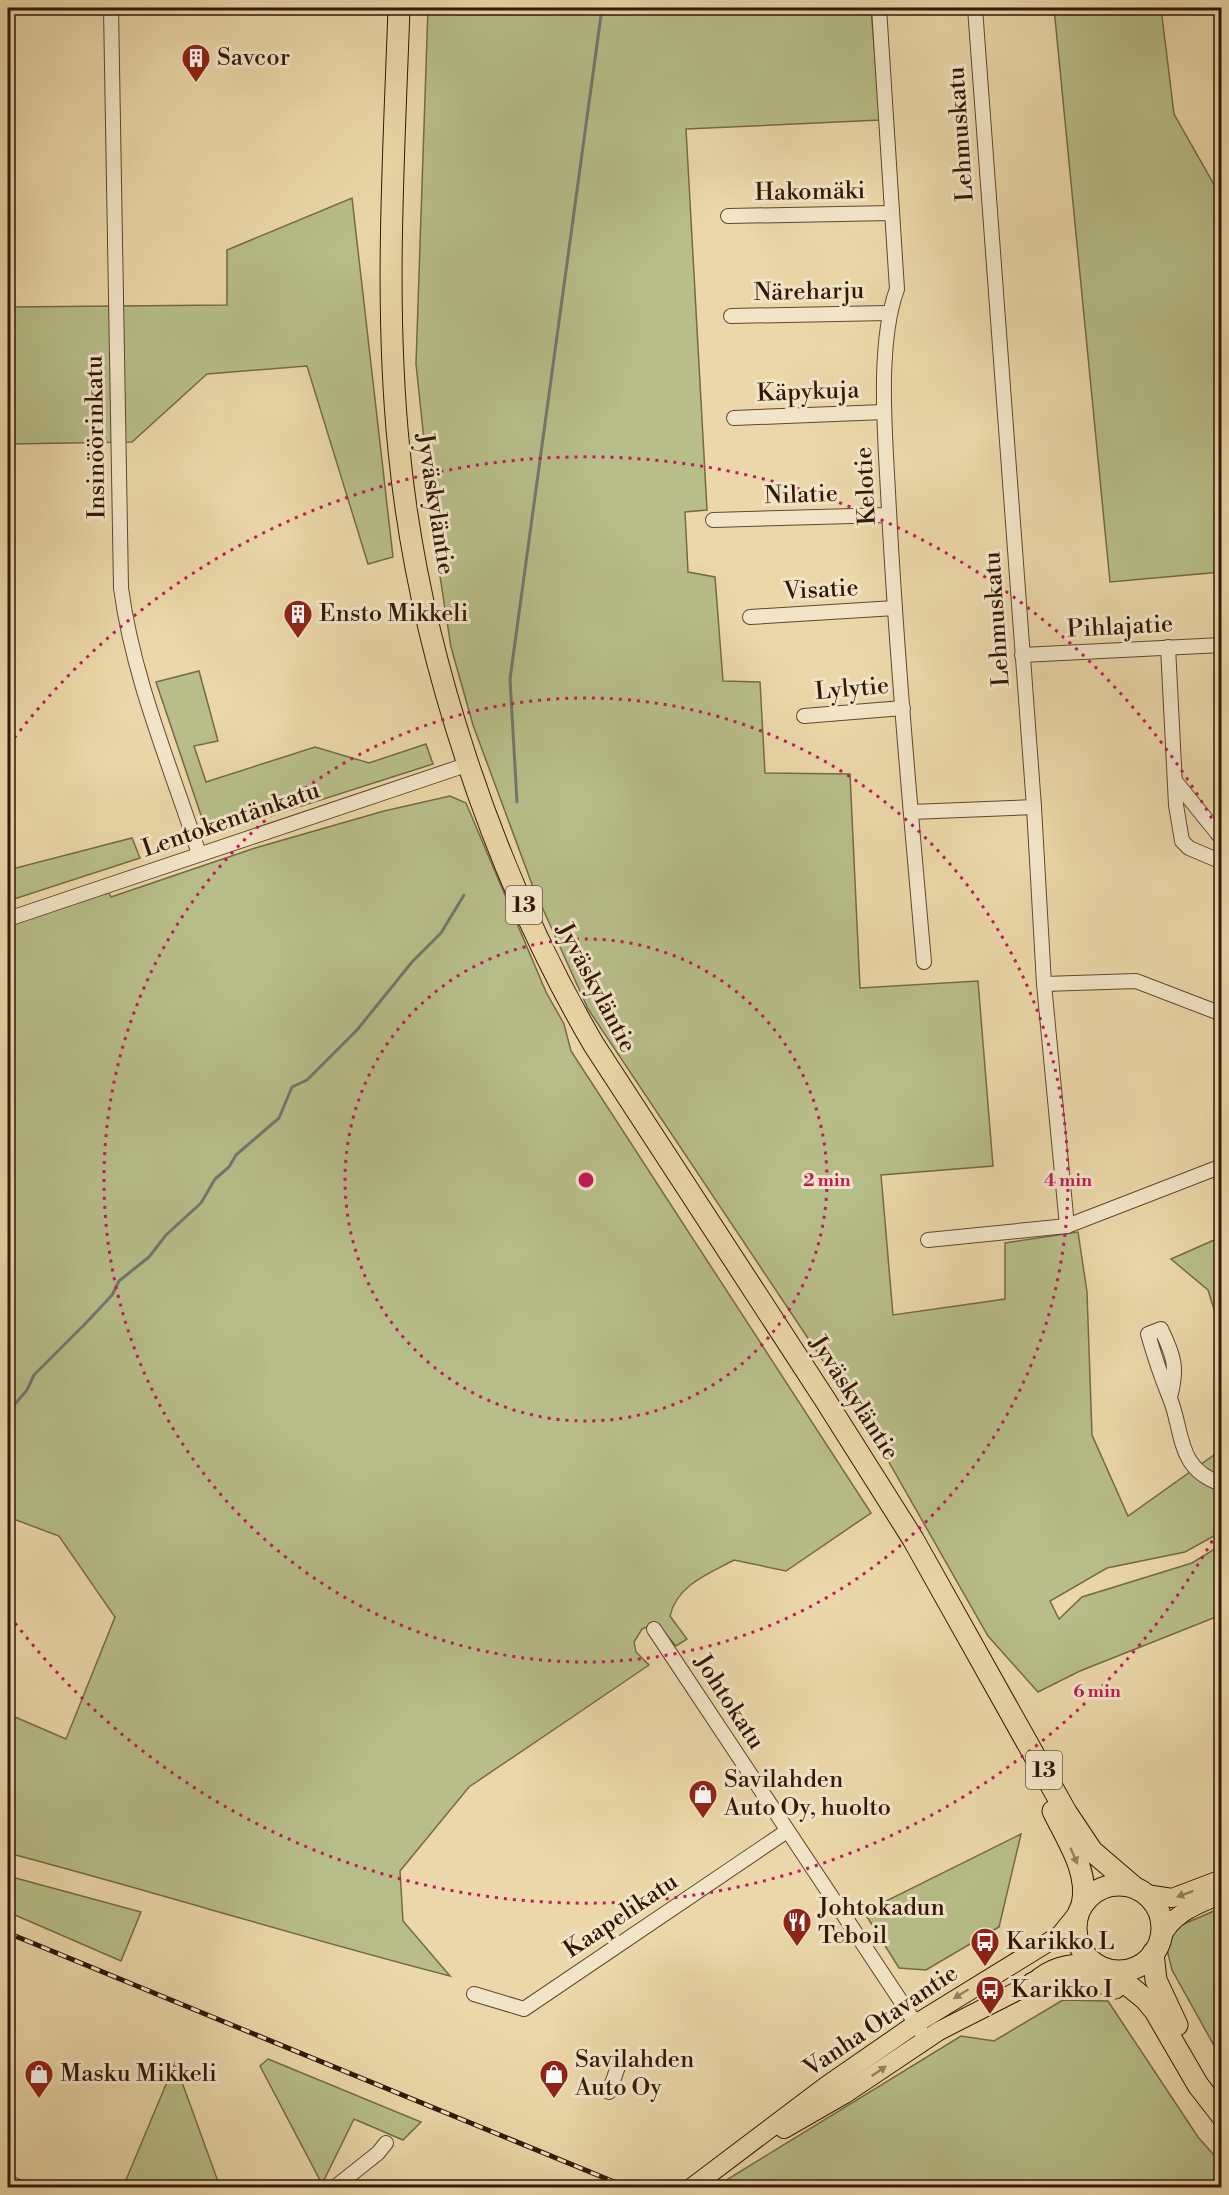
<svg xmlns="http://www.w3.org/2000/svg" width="1229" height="2195" viewBox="0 0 1229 2195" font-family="'Libre Bodoni',serif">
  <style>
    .green { fill: #b7be89; stroke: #756a48; stroke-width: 1.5 }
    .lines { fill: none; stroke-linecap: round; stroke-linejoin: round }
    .stream { stroke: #74766f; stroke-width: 3 }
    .minor-casing { stroke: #61472f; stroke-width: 16 }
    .major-casing { stroke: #331706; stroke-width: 20 }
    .highway-casing { stroke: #331706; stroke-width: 23 }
    .minor { stroke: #f2e5c7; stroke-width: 14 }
    .major { stroke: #ebd7a9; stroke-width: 18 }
    .highway { stroke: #ebd7a9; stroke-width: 21 }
    .rail-casing { stroke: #331706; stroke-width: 5 }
    .rail { stroke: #f2e5c7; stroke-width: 3; stroke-dasharray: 9; stroke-linecap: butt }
    .oneway { fill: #988160 }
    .ring { fill: none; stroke: #c2185b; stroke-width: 3; stroke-dasharray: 3 6 }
    .labels { text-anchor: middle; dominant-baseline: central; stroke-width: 6; stroke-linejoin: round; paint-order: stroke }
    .shield { fill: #f2e5c7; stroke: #6c5540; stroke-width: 1.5 }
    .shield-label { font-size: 22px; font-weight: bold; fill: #331706 }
    .poi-label { font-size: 24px; fill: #331706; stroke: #f2e5c7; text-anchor: start }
    .street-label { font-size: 24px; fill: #331706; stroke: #f2e5c7 }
    .centre { fill: #c2185b; stroke: #f2e5c7; stroke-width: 3 }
    .ring-label { font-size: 18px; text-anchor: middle; font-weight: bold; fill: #c2185b; stroke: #f2e5c7; stroke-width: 6; stroke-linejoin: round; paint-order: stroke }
  </style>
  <rect width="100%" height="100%" fill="#ebd7a9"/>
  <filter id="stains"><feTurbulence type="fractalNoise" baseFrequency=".00333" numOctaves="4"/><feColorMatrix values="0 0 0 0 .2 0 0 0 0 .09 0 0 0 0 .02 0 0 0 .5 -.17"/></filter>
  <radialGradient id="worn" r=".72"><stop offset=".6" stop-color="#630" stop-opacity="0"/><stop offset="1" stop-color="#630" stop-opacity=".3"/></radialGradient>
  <g class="green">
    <polygon points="428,8 871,8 880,120 686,129 707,510 685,512 688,572 715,577 723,681 760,682 765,773 850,774 860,988 978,981 993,1166 881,1175 893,1315 1005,1299 1005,1243 1078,1232 1087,1292 1092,1435 1128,1516 1221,1450 1221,1532 1185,1552 1107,1568 1050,1601 1059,1619 1082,1597 1192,1563 1221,1545 1221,1615 1080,1671 1038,1692 988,1636 878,1443 588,1009 533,887 473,725 451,647 435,544 416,364"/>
    <polygon points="1054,8 1161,8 1174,114 1221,197 1221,572 1110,582"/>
    <polygon points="352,198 393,557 368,564 307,366 207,374 132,442 8,444 8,307 227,305 227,250"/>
    <polygon points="199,671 218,741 194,746 206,782 315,747 369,763 426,744 433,764 208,836 156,682"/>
    <path d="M450 796 466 803 546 992 564 1024 571 1051 871 1513 786 1571 734 1560C708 1574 677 1585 670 1616L687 1639 676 1646 656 1623 642 1629 634 1642 636 1652 649 1665 469 1787 400 1871 403 1921 450 1976C302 1938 156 1892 8 1853V1714L66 1739 115 1617 59 1536 8 1517V925L95 896 109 893 111 897 255 848 384 811Z"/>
    <polygon points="132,838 140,858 8,901 8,870"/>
    <polygon points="1221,1237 1221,1332 1208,1290 1171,1259"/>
    <polygon points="1021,1834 999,1927 926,1970 899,1968 864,1912"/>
    <polygon points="8,1876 141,1912 121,1961 8,1912"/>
    <polygon points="1221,1908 1221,2058 1172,1970 1163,1933"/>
    <polygon points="1063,2000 1108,2001 1198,2137 1221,2163 1221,2187 715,2187 961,2036 994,2041"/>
    <polygon points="268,2059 421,2122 403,2140 354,2119 322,2184 260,2066"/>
    <polygon points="175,2063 220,2187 123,2187"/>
  </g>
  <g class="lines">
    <g class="stream">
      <polyline points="517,802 510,679 602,8"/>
      <polyline points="8,1412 27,1390 34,1375 87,1322 112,1295 119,1281 149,1257 166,1235 201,1203 215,1179 229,1167 236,1155 279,1118 292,1087 307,1080 357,1030 412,962 441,933 464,895"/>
    </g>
    <g class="minor-casing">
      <g id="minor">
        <path d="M111 8 121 588C133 679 171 767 199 854"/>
        <path d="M879 8 897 289C877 344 885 433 888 492 896 649 910 806 924 962"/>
        <polyline points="975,8 1034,807 1044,984 1067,1226"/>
        <polyline points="728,216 892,213"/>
        <polyline points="731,316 888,313"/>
        <polyline points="734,418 884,412"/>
        <polyline points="713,520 889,515"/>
        <polyline points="750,617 895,608"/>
        <polyline points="1168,647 1176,805 1182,841 1189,848 1222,862"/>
        <polyline points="1022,655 1222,645"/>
        <polyline points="804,716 903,708"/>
        <polyline points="1176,782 1222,839"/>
        <polyline points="911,812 1034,807"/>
        <polyline points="8,919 469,764"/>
        <polyline points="1044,984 1136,981 1222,1014"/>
        <polyline points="928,1240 1067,1226 1222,1166"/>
        <path d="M1170 1397C1178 1368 1174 1356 1161 1329L1148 1334C1154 1355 1161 1376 1169 1396 1184 1430 1175 1469 1222 1484"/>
        <polyline points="654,1629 926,2039"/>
        <polyline points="474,1994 524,2009 787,1831"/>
        <polyline points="609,2092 619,2064"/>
        <polyline points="8,2182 20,2188"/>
        <polyline points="334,2188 378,2153 386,2143"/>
      </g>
    </g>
    <g class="major-casing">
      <g id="major">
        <polyline points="1146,1894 1172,1898 1222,1879"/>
        <path d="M1161 1938C1173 1912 1197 1905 1222 1894"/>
        <path d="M784 2129 845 2094 939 2031 1033 1983C1050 1966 1069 1963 1092 1963"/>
        <polyline points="691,2188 826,2086 917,2023 1060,1935 1077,1914"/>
      </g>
    </g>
    <g class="highway-casing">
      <g id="highway">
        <path d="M399 8C394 154 384 303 399 450 418 648 493 873 594 1045L824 1398 913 1539 1066 1812 1092 1851 1134 1887"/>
        <path d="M1053 1811C1067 1840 1090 1873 1082 1905"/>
        <circle cx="1119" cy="1928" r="43"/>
        <polyline points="1153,1953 1156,1980 1177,2025"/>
        <polyline points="1113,1973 1145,1999 1155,2011 1198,2085 1222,2116"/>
        <path d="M1033 1983C1062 1974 1088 1975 1115 1988"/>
      </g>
    </g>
    <use href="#minor" class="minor"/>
    <use href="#major" class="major"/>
    <use href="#highway" class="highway"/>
    <g class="rail-casing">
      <polyline id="rail" points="8,1933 629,2188"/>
    </g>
    <use href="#rail" class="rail"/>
  </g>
  <defs><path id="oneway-solid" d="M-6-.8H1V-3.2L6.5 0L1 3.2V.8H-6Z" transform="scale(1.5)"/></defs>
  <g class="oneway">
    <use href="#oneway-solid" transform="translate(1074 1856) rotate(67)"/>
    <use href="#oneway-solid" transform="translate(1185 1894) rotate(160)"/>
    <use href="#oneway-solid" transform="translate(961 1994) rotate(148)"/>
    <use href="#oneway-solid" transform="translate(879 2071) rotate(-34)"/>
  </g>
  <g class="ring">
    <circle cx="586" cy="1180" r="241"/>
    <circle cx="586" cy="1180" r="482"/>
    <path d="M1221 1525A722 722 0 0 1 9 1615M9 745A722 722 0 0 1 1221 835"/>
  </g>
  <defs>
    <g id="building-pin" transform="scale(1.5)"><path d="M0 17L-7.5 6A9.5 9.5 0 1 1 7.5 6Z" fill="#8f2418" stroke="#f2e5c7"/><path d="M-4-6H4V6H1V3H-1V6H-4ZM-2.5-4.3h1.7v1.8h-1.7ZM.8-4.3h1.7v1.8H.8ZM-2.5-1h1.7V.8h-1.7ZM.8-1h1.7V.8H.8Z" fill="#fff"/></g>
    <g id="shop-pin" transform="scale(1.5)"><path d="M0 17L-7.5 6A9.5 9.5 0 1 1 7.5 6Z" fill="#8f2418" stroke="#f2e5c7"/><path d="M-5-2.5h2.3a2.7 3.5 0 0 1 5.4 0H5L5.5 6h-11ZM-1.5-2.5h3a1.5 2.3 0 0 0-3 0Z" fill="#fff"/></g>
    <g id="restaurant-pin" transform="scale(1.5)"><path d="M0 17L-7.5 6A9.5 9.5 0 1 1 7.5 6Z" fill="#8f2418" stroke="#f2e5c7"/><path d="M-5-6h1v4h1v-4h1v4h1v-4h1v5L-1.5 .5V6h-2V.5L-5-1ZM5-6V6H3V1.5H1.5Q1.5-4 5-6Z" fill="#fff"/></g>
    <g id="bus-pin" transform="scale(1.5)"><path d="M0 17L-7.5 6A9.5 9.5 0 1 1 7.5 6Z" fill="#8f2418" stroke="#f2e5c7"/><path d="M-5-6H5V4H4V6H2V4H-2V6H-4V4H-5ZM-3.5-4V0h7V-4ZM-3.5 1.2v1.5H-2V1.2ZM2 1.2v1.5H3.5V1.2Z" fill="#fff"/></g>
  </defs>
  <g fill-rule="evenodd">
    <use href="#building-pin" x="196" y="58"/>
    <use href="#building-pin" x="298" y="614"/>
    <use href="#shop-pin" x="703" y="1794"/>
    <use href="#restaurant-pin" x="797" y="1922"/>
    <use href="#bus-pin" x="985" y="1942"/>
    <use href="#bus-pin" x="990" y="1990"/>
    <use href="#shop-pin" x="39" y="2074"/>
    <use href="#shop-pin" x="554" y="2074"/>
  </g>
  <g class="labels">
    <g class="shield">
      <rect x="506" y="886" width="36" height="38" rx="4.5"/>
      <rect x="1026" y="1751" width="36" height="38" rx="4.5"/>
    </g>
    <g class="shield-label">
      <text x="524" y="905">13</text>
      <text x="1044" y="1770">13</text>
    </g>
    <g class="poi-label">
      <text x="217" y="58">Savcor</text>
      <text x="319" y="614">Ensto Mikkeli</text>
      <text x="724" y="1780">Savilahden<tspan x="724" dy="28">Auto Oy, huolto</tspan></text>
      <text x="818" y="1908">Johtokadun<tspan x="818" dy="28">Teboil</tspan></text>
      <text x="1006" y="1942">Karikko L</text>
      <text x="1011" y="1990">Karikko I</text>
      <text x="575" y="2060">Savilahden<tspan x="575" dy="28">Auto Oy</tspan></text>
      <text x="60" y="2074">Masku Mikkeli</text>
    </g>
    <g class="street-label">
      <text transform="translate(961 134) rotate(-94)">Lehmuskatu</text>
      <text transform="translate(810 192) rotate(-1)">Hakomäki</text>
      <text transform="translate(809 292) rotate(-1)">Näreharju</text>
      <text transform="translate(808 392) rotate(-2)">Käpykuja</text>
      <text transform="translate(96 437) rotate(-91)">Insinöörinkatu</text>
      <text transform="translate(866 486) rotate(-93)">Kelotie</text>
      <text transform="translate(801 495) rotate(-2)">Nilatie</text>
      <text transform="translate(435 504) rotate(81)">Jyväskyläntie</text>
      <text transform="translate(821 590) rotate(-3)">Visatie</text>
      <text transform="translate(997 619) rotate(-94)">Lehmuskatu</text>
      <text transform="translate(1120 627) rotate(-3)">Pihlajatie</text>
      <text transform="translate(852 689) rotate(-5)">Lylytie</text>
      <text transform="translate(231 820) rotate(-19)">Lentokentänkatu</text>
      <text transform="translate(596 988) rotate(62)">Jyväskyläntie</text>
      <text transform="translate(854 1398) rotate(57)">Jyväskyläntie</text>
      <text transform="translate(729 1702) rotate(57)">Johtokatu</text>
      <text transform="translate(621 1916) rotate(-34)">Kaapelikatu</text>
      <text transform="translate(881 2021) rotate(-34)">Vanha Otavantie</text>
    </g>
  </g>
  <circle cx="586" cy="1180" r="9" class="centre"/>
  <g class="ring-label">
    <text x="827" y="1186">2 min</text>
    <text x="1068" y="1186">4 min</text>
    <text x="1097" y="1697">6 min</text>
  </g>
  <rect width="1229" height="2195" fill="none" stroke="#ebd7a9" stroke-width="30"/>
  <rect x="9" y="9" width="1211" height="2177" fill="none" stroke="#331706" stroke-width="3"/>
  <rect x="15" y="15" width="1199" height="2165" fill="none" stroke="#331706" stroke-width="1.5"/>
  <rect width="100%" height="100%" filter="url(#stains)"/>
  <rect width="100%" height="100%" fill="url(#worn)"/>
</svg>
